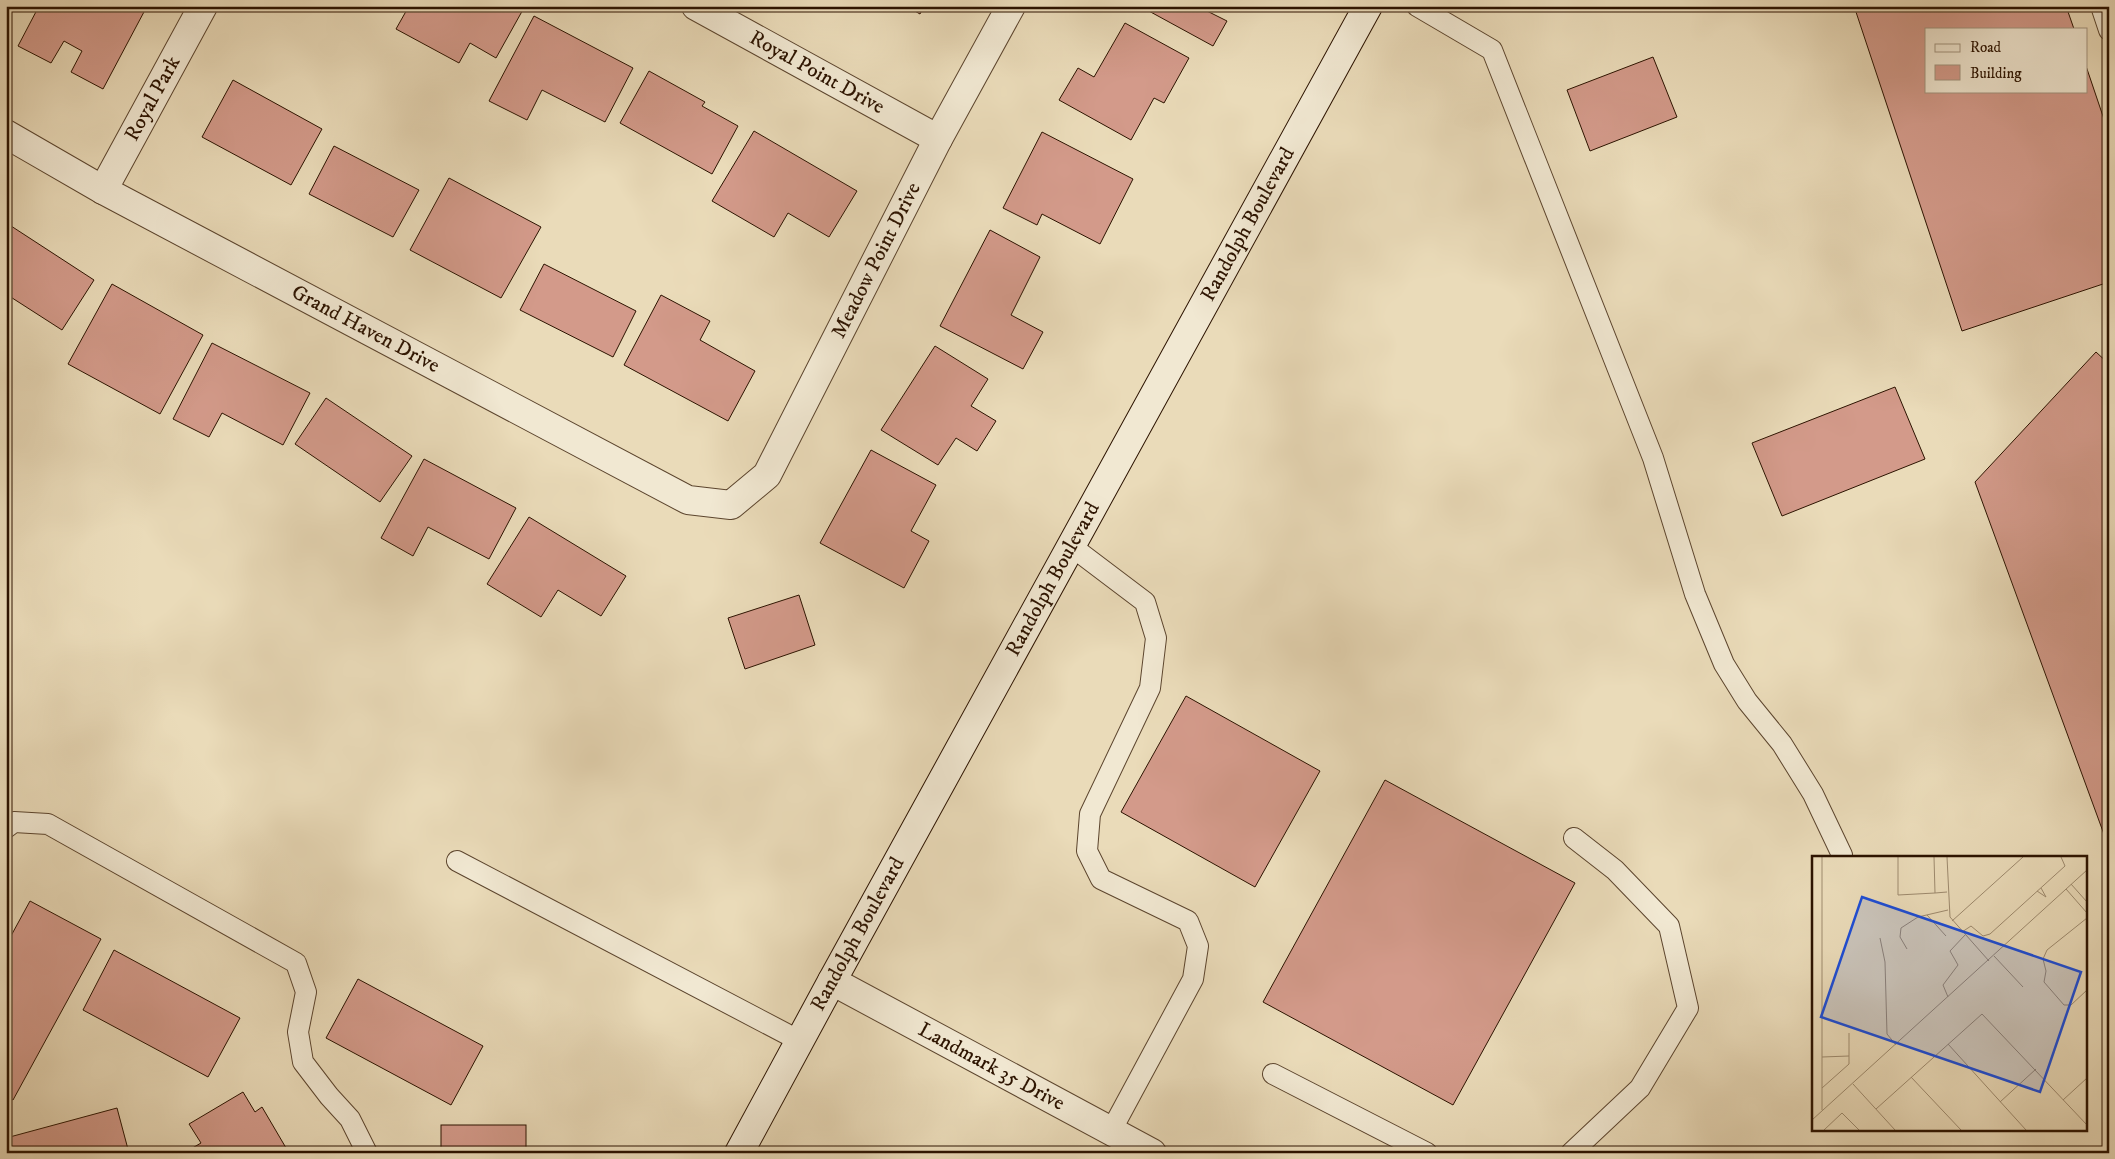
<svg xmlns="http://www.w3.org/2000/svg" width="2115" height="1159" viewBox="0 0 2115 1159" font-family="'IM FELL DW Pica',serif">
  <style>
    .building { fill: #d39a8a; stroke: #2c1300 }
    .lines { fill: none; stroke-linecap: round; stroke-linejoin: round }
    .lane-casing { stroke: #5c452e; stroke-width: 22 }
    .street-casing { stroke: #5c452e; stroke-width: 30 }
    .secondary-casing { stroke: #2c1300; stroke-width: 30 }
    .lane { stroke: #f1e8d2; stroke-width: 20 }
    .street { stroke: #f1e8d2; stroke-width: 28 }
    .secondary { stroke: #f1e8d2; stroke-width: 28 }
    .labels { text-anchor: middle; dominant-baseline: central; stroke-width: 4; stroke-linejoin: round; paint-order: stroke }
    .street-label { font-size: 21px; fill: #2c1300; stroke: #f1e8d2 }
    .inset-road { fill: none; stroke: #9e8b6f; stroke-width: 1 }
    .view { fill: #1d4ed8; fill-opacity: 0.15; stroke: #1d4ed8; stroke-width: 2.5 }
    .inset-edge { fill: none; stroke: #2c1300; stroke-width: 2.5 }
  </style>
  <rect width="100%" height="100%" fill="#eadbb9"/>
  <filter id="stains"><feTurbulence type="fractalNoise" baseFrequency=".004" numOctaves="4"/><feColorMatrix values="0 0 0 0 .2 0 0 0 0 .09 0 0 0 0 .02 0 0 0 .5 -.17"/></filter>
  <radialGradient id="worn" r=".72"><stop offset=".6" stop-color="#630" stop-opacity="0"/><stop offset="1" stop-color="#630" stop-opacity=".3"/></radialGradient>
  <g class="building">
    <polygon points="39,6 137,6 145,10 103,89 71,72 82,51 64,41 51,63 18,46"/>
    <polygon points="409,6 525,6 496,58 470,43 459,63 396,29"/>
    <polygon points="906,6 924,6 920,14"/>
    <polygon points="1150,6 1210,6 1207,11 1227,21 1213,46 1147,10"/>
    <polygon points="1854,6 2066,6 2074,29 1926,29 1926,91 2086,91 2086,66 2109,134 2109,282 1962,331"/>
    <polygon points="534,16 633,68 605,122 542,90 527,120 489,101"/>
    <polygon points="1125,23 1189,58 1164,103 1154,98 1131,140 1059,100 1078,68 1094,77"/>
    <polygon points="1653,57 1677,117 1590,151 1567,90"/>
    <polygon points="649,71 705,102 702,106 738,126 712,174 620,123"/>
    <polygon points="233,80 322,129 291,185 202,137"/>
    <polygon points="754,131 857,191 829,237 788,213 774,237 712,201"/>
    <polygon points="1042,132 1133,179 1100,244 1042,214 1037,225 1003,208"/>
    <polygon points="334,146 419,190 393,237 309,194"/>
    <polygon points="449,178 541,227 501,298 410,250"/>
    <polygon points="8,224 94,280 62,330 6,294"/>
    <polygon points="990,230 1040,257 1011,315 1043,332 1023,369 940,326"/>
    <polygon points="544,264 636,311 613,357 520,310"/>
    <polygon points="112,284 203,335 160,414 68,364"/>
    <polygon points="661,295 710,321 700,340 755,371 728,421 624,365"/>
    <polygon points="212,343 310,393 283,445 222,413 209,437 173,419"/>
    <polygon points="935,346 988,379 971,406 996,421 977,451 956,438 938,465 881,430"/>
    <polygon points="2096,352 2109,364 2109,848 1975,482"/>
    <polygon points="1895,387 1925,459 1782,516 1752,443"/>
    <polygon points="326,398 412,456 380,502 295,444"/>
    <polygon points="871,450 936,485 911,531 929,541 904,588 820,543"/>
    <polygon points="424,459 516,508 489,559 428,527 413,556 381,538"/>
    <polygon points="529,517 626,576 601,616 558,590 541,617 487,584"/>
    <polygon points="799,595 815,645 745,669 728,618"/>
    <polygon points="1186,696 1320,771 1255,887 1121,812"/>
    <polygon points="1385,780 1575,883 1453,1105 1263,1002"/>
    <polygon points="30,901 101,939 13,1100 6,1096 6,945"/>
    <polygon points="114,950 240,1018 208,1077 83,1010"/>
    <polygon points="358,979 483,1046 451,1105 326,1038"/>
    <polygon points="243,1092 255,1112 262,1107 289,1153 190,1153 189,1150 201,1143 189,1124"/>
    <polygon points="117,1108 129,1153 6,1153 6,1138"/>
    <rect x="441" y="1125" width="85" height="28"/>
  </g>
  <g class="lines">
    <g class="lane-casing">
      <g id="lane">
        <polyline points="1417,6 1492,50 1653,458 1695,594 1724,664 1747,701 1782,744 1813,794 1842,855"/>
        <polyline points="2101,6 2109,30"/>
        <polyline points="1071,546 1145,602 1156,638 1150,688 1090,814 1087,851 1101,879 1188,921 1198,946 1193,979 1111,1131"/>
        <polyline points="6,828 14,822 48,824 296,963 306,992 298,1032 303,1062 329,1096 350,1119 367,1153"/>
        <polyline points="457,861 800,1041"/>
        <polyline points="1273,1074 1427,1153"/>
        <polyline points="1571,1153 1640,1088 1688,1008 1669,926 1615,870 1574,838"/>
      </g>
    </g>
    <g class="street-casing">
      <g id="street">
        <path id="s1" d="M696 6 938 139"/>
        <path id="s2" d="M6 134 103 190 688 500 731 505 767 475 938 139 1011 6"/>
        <path id="s3" d="M103 190 203 6"/>
        <path id="s4" d="M832 981 1152 1153"/>
      </g>
    </g>
    <g class="secondary-casing">
      <g id="secondary">
        <path id="s5" d="M739 1153 832 981 1368 6"/>
      </g>
    </g>
    <use href="#lane" class="lane"/>
    <use href="#street" class="street"/>
    <use href="#secondary" class="secondary"/>
  </g>
  <g class="labels">
    <g class="street-label">
      <text stroke="none"><textPath href="#s1" startOffset="138">Royal Point Drive</textPath></text>
      <text stroke="none"><textPath href="#s3" startOffset="104">Royal Park</textPath></text>
      <text stroke="none"><textPath href="#s5" startOffset="1059">Randolph Boulevard</textPath></text>
      <text stroke="none"><textPath href="#s2" startOffset="1105">Meadow Point Drive</textPath></text>
      <text stroke="none"><textPath href="#s2" startOffset="409">Grand Haven Drive</textPath></text>
      <text stroke="none"><textPath href="#s5" startOffset="654">Randolph Boulevard</textPath></text>
      <text stroke="none"><textPath href="#s5" startOffset="249">Randolph Boulevard</textPath></text>
      <text stroke="none"><textPath href="#s4" startOffset="181">Landmark 35 Drive</textPath></text>
    </g>
  </g>
  <g transform="translate(1812 856)">
    <rect width="275" height="275" fill="#eadbb9"/>
    <path class="inset-road" d="M10 1V254M86 1V39L123 37M122 1 123 37 135 36M135 1 138 61 177 105M259 28 275 46M254 33 275 57M225 35 234 41 229 32M115 59 134 80M275 62 235 94 231 103 234 115 232 126 252 149H259L275 134M140 65 211 1M150 76 159 70 171 80 178 78 253 10 249 1M68 82 73 106 75 178 84 189M95 93 88 81 89 72 106 61 136 54M182 100 211 131M136 141 131 129 146 109 138 95 153 79M136 188 214 274M10 201 37 200M99 221 149 274M41 228 83 274M10 232 37 208V177M251 244 275 222M188 246 224 213M64 253 170 158 275 269M0 264 275 14M12 274 30 257 47 274"/>
    <path class="view" d="M50 41 269 116 228 236 9 161Z"/>
    <rect width="275" height="275" class="inset-edge"/>
  </g>
  <rect width="2115" height="1159" fill="none" stroke="#eadbb9" stroke-width="25"/>
  <rect x="8" y="8" width="2100" height="1144" fill="none" stroke="#2c1300" stroke-width="2.5"/>
  <rect x="12" y="12" width="2090" height="1134" fill="none" stroke="#2c1300"/>
  <rect x="1925" y="28" width="162" height="65" fill="#f1e8d2" stroke="#a2937e"/>
  <rect x="1935" y="44" width="25" height="8" fill="#f1e8d2" stroke="#a2937e"/>
  <text x="1970" y="52" font-size="15" fill="#2c1300">Road</text>
  <rect x="1935" y="65" width="25" height="15" fill="#d39a8a" stroke="#a2937e"/>
  <text x="1970" y="78" font-size="15" fill="#2c1300">Building</text>
  <rect width="100%" height="100%" filter="url(#stains)"/>
  <rect width="100%" height="100%" fill="url(#worn)"/>
</svg>
